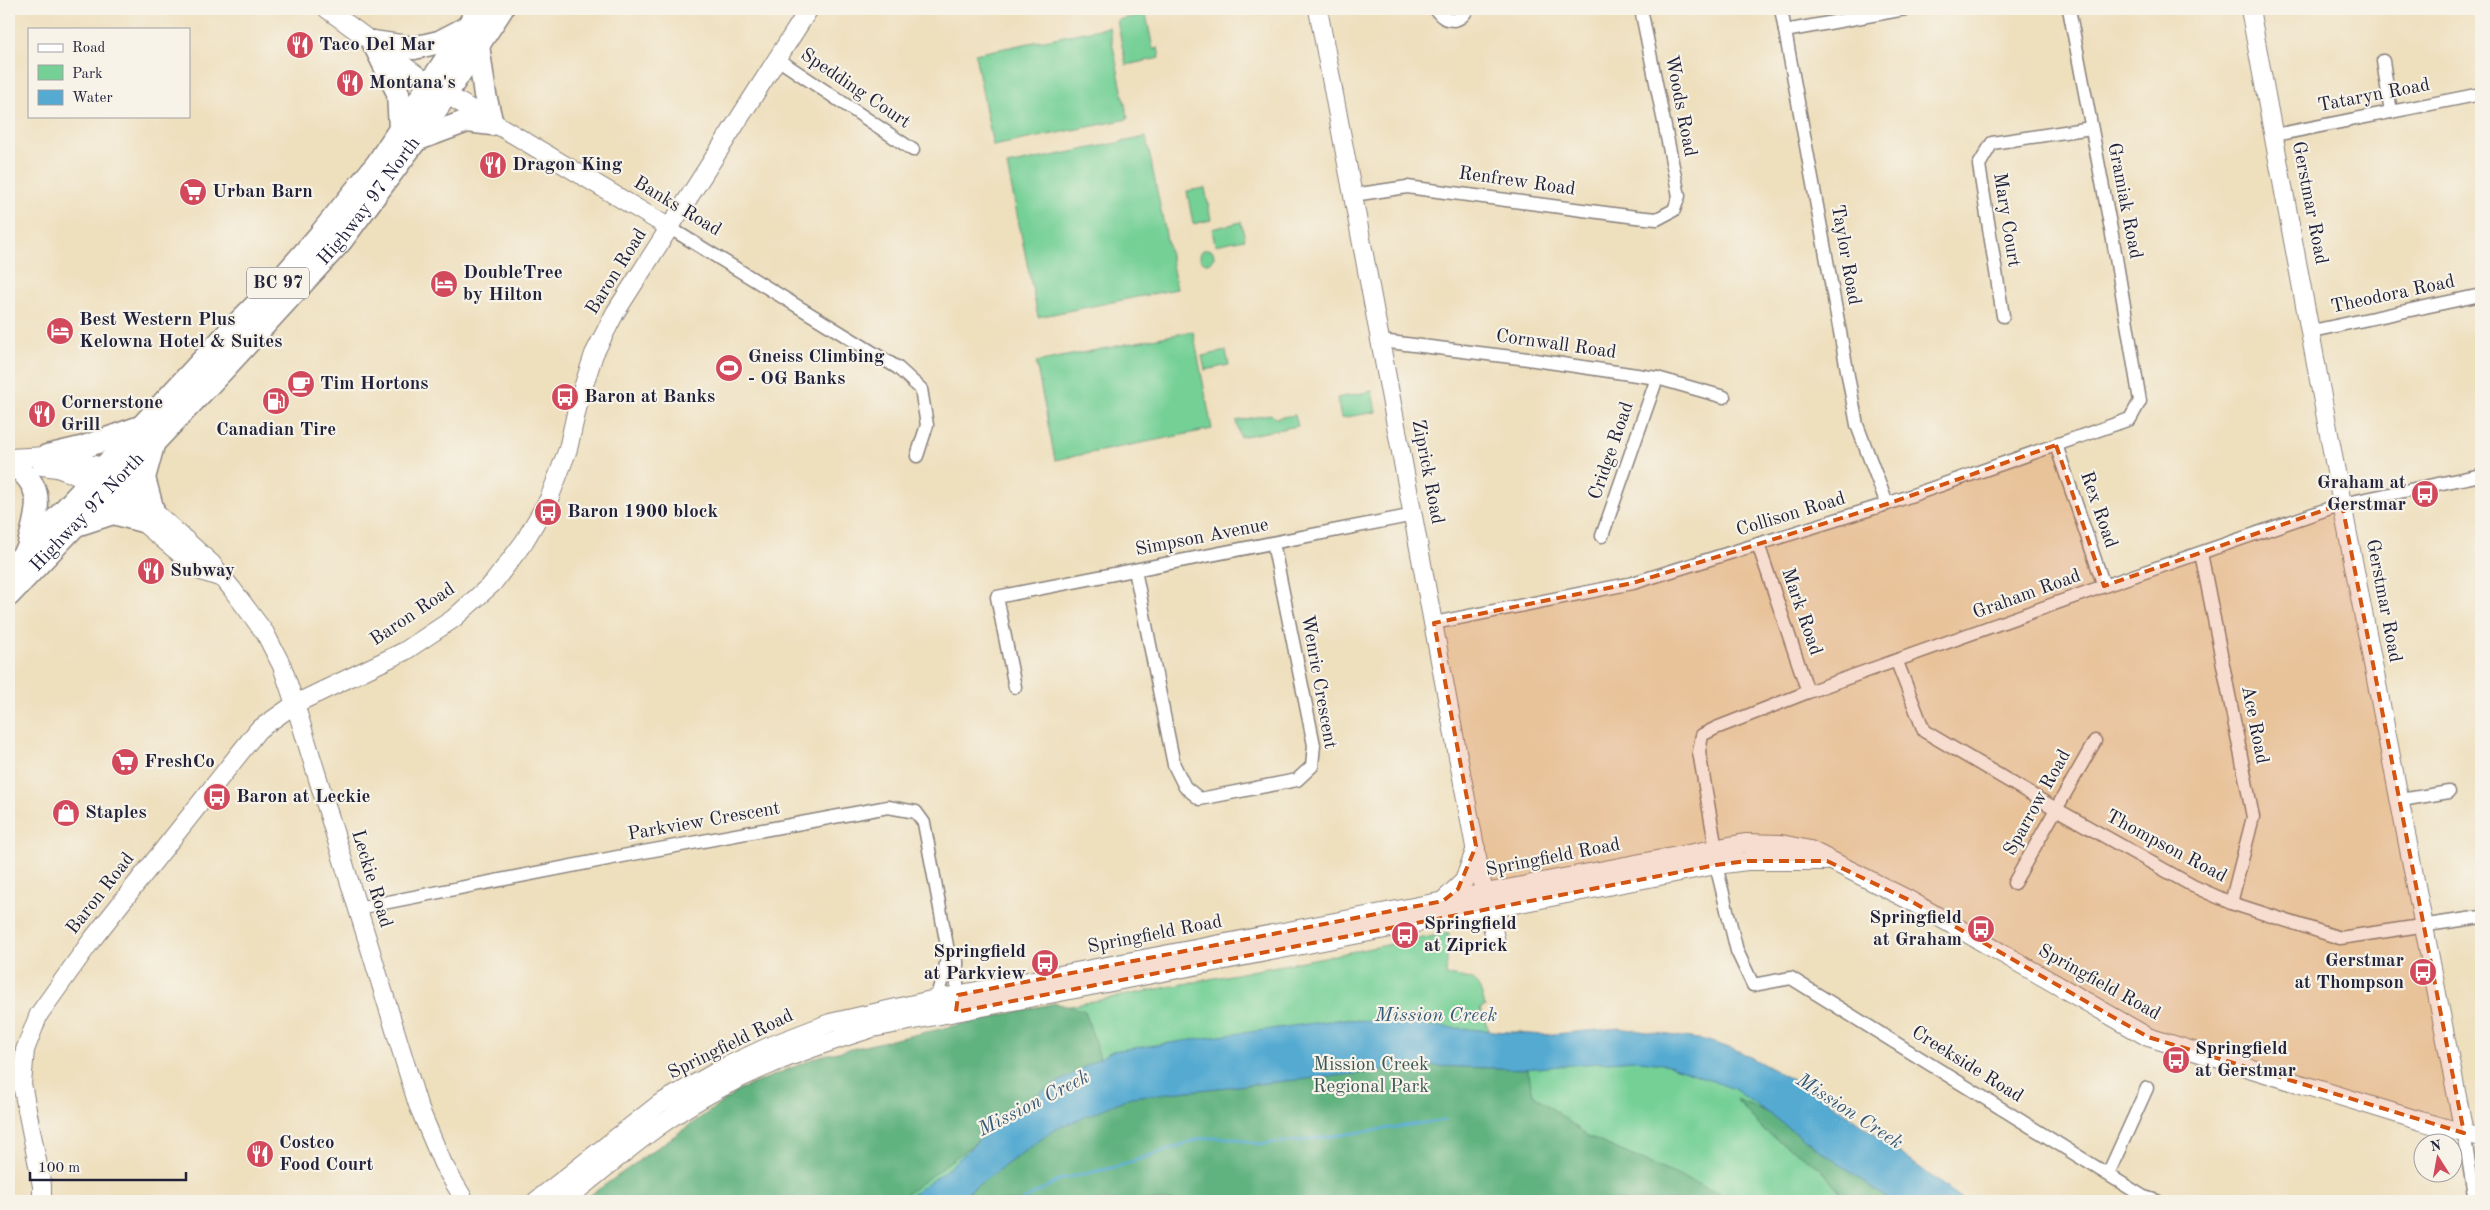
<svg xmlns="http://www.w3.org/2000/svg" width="2490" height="1210" viewBox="0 0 2490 1210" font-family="'Old Standard TT',serif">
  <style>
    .green { fill: #75d096; stroke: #4c7968 }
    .forest { fill: #60b27f; stroke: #416a5d }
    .water { fill: #55aad1; stroke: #3c6686 }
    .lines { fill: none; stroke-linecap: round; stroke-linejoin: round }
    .stream { stroke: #55aad1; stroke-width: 3 }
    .street-casing { stroke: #88807c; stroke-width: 15 }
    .secondary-casing { stroke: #88807c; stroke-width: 20 }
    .highway-casing { stroke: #88807c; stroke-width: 25 }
    .street { stroke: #fff; stroke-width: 12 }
    .secondary { stroke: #fff; stroke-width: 18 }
    .highway { stroke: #fff; stroke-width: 22 }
    .marked { fill: #d45411; fill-opacity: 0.2; stroke: #d45411; stroke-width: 4; stroke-dasharray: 10 6; stroke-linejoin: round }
    .labels { text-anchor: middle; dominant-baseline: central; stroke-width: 4.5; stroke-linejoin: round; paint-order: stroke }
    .shield { fill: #f7f3e8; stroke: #62616f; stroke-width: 1 }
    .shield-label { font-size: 18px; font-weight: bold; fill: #22223b }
    .poi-label { font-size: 19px; font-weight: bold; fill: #22223b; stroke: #f7f3e8; text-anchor: start }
    .street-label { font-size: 19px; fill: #22223b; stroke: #f7f3e8 }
    .park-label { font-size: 19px; fill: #3b5656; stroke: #f7f3e8 }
    .water-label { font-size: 20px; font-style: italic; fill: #365877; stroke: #f7f3e8 }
  </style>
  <rect width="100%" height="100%" fill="#f7f3e8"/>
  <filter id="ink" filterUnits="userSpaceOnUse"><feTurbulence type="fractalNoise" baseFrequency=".02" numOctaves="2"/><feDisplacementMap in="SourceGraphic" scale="10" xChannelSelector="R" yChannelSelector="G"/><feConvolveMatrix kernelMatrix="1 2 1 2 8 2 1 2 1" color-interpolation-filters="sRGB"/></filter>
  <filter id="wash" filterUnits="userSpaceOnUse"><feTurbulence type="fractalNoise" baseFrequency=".0096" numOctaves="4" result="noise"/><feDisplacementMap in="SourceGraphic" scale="20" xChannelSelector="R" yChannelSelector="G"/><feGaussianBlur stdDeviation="1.12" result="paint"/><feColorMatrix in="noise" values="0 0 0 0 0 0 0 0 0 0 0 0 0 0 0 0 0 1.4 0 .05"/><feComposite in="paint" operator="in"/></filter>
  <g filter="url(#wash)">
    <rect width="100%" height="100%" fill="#eedfbd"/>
    <g class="green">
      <polygon points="1146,14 1153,49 1158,48 1160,58 1126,65 1117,20"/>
      <polygon points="1109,27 1128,119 993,146 975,54"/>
      <polygon points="1146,137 1177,289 1038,317 1007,165"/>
      <polygon points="1205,188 1211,220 1193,224 1187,191"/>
      <polygon points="1241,222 1245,239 1215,245 1212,229"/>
      <circle cx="1207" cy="256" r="7"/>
      <polygon points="1193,331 1212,429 1055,460 1036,362"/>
      <polygon points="1226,351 1229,365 1205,370 1202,356"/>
      <polygon points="1372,391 1376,412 1341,418 1337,398"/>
      <polygon points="1271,414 1275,418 1295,415 1298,426 1240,437 1236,421"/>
      <path d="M1449 933 1446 975C1474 979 1478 977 1485 1006L1480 1009 1489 1030 1495 1032H1523L1527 1051 1656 1060 1732 1080 1905 1201H589L642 1158 689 1126 1064 1007Z"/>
    </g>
    <g class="forest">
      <polygon points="1055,1003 1085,1011 1102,1064 1026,1105 897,1201 582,1201 741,1089 820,1056"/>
      <polygon points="1525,1056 1533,1094 1589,1137 1732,1199 1757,1201 959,1201 994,1171 1046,1133 1127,1093"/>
      <polygon points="1736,1099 1767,1112 1895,1201 1848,1201 1821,1169 1763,1130"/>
    </g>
    <polygon class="water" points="1343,1019 1543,1035 1619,1028 1705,1040 1739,1051 1824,1097 1965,1201 1891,1201 1734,1089 1669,1065 1634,1060 1524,1069 1432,1066 1131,1097 1054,1130 956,1201 903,1201 950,1167 1011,1110 1112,1051"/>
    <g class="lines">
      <polyline class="stream" points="1022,1201 1061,1179 1116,1167 1202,1138 1233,1138 1258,1144 1298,1141 1445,1120"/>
    </g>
  </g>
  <g filter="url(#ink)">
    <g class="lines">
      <g class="street-casing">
        <g id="street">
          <path d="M1436 9C1443 23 1461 24 1467 9"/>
          <polyline points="1781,9 1857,425 1887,504"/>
          <polyline points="1785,31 1905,9"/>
          <polyline points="776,58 913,150"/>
          <polyline points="2383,61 2391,112"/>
          <polyline points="2275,135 2481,94"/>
          <polyline points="1353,195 1407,187 1636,217 1657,219 1674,210 1679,196 1641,9"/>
          <polyline points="670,228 898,368 921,389 927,425 917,456"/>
          <polyline points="2003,316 1979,165 1992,143 2091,128"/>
          <polyline points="2312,331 2481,295"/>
          <polyline points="1381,341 1528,359 1657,378 1724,397"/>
          <polyline points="2056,445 2104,586"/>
          <polyline points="1602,536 1657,378"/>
          <polyline points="1758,544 1808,692"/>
          <polyline points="2201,553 2253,817 2231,903"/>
          <polyline points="1135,570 1174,765 1185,787 1200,799 1297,780 1312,766 1314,745 1273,543"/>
          <polyline points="1434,623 1633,583 1887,504 2130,419 2140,401 2113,240 2069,9"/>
          <polyline points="1897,662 1924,731 2056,809 2193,886 2231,903 2340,938 2481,917"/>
          <polyline points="1015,687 997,597 1414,515"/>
          <polyline points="2401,800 2449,792"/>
          <polyline points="1716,849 1699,752 1702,735 1716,728 1808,692 2104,586 2342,504 2481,475"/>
          <polyline points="1716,865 1737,951 1753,985 1791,978 2144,1197 2157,1201"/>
          <polyline points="2014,883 2095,741"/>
          <polyline points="358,908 638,853 888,807 916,812 924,823 948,951 945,969 936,999"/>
          <polyline points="948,951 957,961 957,1003"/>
          <polyline points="2464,1133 2475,1201"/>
          <polyline points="2108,1174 2147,1088"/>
        </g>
      </g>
      <g class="secondary-casing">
        <g id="secondary">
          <polyline points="327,9 429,84 670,228"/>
          <polyline points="1318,9 1481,879 1496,942"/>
          <polyline points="2250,9 2342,504 2464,1133"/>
          <polyline points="9,458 47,456 105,467 212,564 232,589 265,633 282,666 295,704 418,1105 443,1164 465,1201"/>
          <polyline points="42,466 57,468 93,481 201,571 222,578"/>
          <polyline points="1445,899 1464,881 1476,848"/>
          <polyline points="42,1201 42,1186 22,1084 25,1050 39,1014 91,941 258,730 295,704 405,651 453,619 493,583 524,542 549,499 568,449 579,400 594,354 615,313 809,9"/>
          <polyline points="536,1201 659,1104 723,1068 770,1046 830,1023 936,999 1745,843 1781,844 1810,850 1909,900 2148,1037 2421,1121 2481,1138"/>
          <path d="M564 1201C599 1174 632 1144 669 1119 731 1076 802 1050 873 1028L1716 865 1747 861H1826"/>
        </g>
      </g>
      <g class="highway-casing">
        <g id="highway">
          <polyline points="373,42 414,48 439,42 464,29"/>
          <polyline points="373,42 398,93 400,129"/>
          <polyline points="416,140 467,121 492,124 485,95 478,45"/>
          <polyline points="153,445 144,478 153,511"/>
          <polyline points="47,456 81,448 140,427"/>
          <path d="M15 466C48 490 36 514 28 548"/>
          <polyline points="79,524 113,513 142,521"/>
          <polyline points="9,570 228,333 277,284 319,236 377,164 479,9"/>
          <path id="s1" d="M9 595 223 370 341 241 416 140 502 9"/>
        </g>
      </g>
      <use href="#street" class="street"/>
      <use href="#secondary" class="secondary"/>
      <use href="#highway" class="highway"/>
    </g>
  </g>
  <path class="marked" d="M2056 445 2104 586 2342 504 2464 1133 2148 1037 1909 900 1827 861H1747L1716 865 956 1012 958 995 1443 901 1458 889 1476 846 1434 623 1633 583 1887 504Z"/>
  <defs>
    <g id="restaurant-disc" transform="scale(1.4375)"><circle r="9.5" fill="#d1495b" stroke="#f7f3e8"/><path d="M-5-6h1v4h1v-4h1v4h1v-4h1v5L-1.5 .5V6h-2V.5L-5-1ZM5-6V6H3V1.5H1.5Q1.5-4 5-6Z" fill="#fff"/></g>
    <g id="supermarket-disc" transform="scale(1.4375)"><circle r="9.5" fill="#d1495b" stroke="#f7f3e8"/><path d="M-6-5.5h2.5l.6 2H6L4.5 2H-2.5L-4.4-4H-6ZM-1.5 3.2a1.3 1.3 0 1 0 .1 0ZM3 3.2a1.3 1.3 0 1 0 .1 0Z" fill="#fff"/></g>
    <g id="hotel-disc" transform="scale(1.4375)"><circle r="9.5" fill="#d1495b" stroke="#f7f3e8"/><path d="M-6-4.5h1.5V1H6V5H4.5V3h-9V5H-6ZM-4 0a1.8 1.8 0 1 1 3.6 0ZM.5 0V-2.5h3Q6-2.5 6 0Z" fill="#fff"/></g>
    <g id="stadium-disc" transform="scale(1.4375)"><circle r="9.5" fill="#d1495b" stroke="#f7f3e8"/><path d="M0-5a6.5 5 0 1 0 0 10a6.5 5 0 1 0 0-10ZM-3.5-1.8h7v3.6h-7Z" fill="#fff"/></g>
    <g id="cafe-disc" transform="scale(1.4375)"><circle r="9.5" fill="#d1495b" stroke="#f7f3e8"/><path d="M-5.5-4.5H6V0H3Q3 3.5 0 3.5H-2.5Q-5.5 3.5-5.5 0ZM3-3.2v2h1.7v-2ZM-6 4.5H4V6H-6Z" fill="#fff"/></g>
    <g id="bus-disc" transform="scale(1.4375)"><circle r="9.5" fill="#d1495b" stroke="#f7f3e8"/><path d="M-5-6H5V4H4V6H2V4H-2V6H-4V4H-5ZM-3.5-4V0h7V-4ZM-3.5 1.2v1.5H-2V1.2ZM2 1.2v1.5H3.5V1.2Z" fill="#fff"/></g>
    <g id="fuel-disc" transform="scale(1.4375)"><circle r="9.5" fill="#d1495b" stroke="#f7f3e8"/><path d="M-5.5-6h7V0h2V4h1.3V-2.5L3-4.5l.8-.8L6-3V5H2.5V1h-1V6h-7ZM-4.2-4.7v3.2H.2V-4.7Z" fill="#fff"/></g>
    <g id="shop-disc" transform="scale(1.4375)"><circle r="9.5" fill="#d1495b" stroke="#f7f3e8"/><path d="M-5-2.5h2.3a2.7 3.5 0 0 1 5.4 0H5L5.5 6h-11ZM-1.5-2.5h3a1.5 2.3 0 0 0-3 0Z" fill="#fff"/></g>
  </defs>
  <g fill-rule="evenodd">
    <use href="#restaurant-disc" x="300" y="45"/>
    <use href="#restaurant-disc" x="350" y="83"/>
    <use href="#restaurant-disc" x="493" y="165"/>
    <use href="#supermarket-disc" x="193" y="192"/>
    <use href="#hotel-disc" x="444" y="284"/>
    <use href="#hotel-disc" x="60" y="331"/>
    <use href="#stadium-disc" x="729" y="368"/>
    <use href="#cafe-disc" x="301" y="384"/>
    <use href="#bus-disc" x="565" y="397"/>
    <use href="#fuel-disc" x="276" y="401"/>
    <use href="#restaurant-disc" x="42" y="414"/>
    <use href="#bus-disc" x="2425" y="494"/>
    <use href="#bus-disc" x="548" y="512"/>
    <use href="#restaurant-disc" x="151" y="571"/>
    <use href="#supermarket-disc" x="125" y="762"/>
    <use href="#bus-disc" x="217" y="797"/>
    <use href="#shop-disc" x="66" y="813"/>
    <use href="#bus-disc" x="1981" y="929"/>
    <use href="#bus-disc" x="1405" y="935"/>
    <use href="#bus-disc" x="1045" y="963"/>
    <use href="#bus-disc" x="2423" y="972"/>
    <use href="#bus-disc" x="2176" y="1060"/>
    <use href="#restaurant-disc" x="260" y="1154"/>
  </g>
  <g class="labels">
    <rect class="shield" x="247" y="267.5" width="62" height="31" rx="4"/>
    <g class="shield-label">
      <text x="278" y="283">BC 97</text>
    </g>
    <g class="poi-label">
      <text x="319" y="45">Taco Del Mar</text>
      <text x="369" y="83">Montana's</text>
      <text x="512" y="165">Dragon King</text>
      <text x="212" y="192">Urban Barn</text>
      <text x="463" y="273">DoubleTree<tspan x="463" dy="22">by Hilton</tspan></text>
      <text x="79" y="320">Best Western Plus<tspan x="79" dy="22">Kelowna Hotel &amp; Suites</tspan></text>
      <text x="748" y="357">Gneiss Climbing<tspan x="748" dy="22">- OG Banks</tspan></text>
      <text x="320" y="384">Tim Hortons</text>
      <text x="584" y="397">Baron at Banks</text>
      <text x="61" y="403">Cornerstone<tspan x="61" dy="22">Grill</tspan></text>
      <text x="276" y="430" text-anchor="middle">Canadian Tire</text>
      <text x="2406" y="483" text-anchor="end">Graham at<tspan x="2406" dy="22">Gerstmar</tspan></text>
      <text x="567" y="512">Baron 1900 block</text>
      <text x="170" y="571">Subway</text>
      <text x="144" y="762">FreshCo</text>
      <text x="236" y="797">Baron at Leckie</text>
      <text x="85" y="813">Staples</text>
      <text x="1962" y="918" text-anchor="end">Springfield<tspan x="1962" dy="22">at Graham</tspan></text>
      <text x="1424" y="924">Springfield<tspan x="1424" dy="22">at Ziprick</tspan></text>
      <text x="1026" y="952" text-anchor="end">Springfield<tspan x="1026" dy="22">at Parkview</tspan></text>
      <text x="2404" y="961" text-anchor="end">Gerstmar<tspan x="2404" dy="22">at Thompson</tspan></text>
      <text x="2195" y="1049">Springfield<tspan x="2195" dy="22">at Gerstmar</tspan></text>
      <text x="279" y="1143">Costco<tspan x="279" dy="22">Food Court</tspan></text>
    </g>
    <g class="street-label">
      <text transform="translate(855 89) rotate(34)">Spedding Court</text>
      <text transform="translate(2374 96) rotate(-11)">Tataryn Road</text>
      <text transform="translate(1680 106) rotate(79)">Woods Road</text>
      <text transform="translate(1517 182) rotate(8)">Renfrew Road</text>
      <text stroke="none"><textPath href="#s1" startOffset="534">Highway 97 North</textPath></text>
      <text transform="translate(2124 201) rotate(79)">Gramiak Road</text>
      <text transform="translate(2309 203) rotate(79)">Gerstmar Road</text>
      <text transform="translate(677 207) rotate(31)">Banks Road</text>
      <text transform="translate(2006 220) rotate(81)">Mary Court</text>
      <text transform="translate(1845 255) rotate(80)">Taylor Road</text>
      <text transform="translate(617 272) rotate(-58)">Baron Road</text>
      <text transform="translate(2393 295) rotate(-12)">Theodora Road</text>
      <text transform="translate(1556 345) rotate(8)">Cornwall Road</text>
      <text transform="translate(1612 451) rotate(-71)">Cridge Road</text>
      <text transform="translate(1427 472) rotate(79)">Ziprick Road</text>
      <text transform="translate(2098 510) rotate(71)">Rex Road</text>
      <text stroke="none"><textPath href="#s1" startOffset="114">Highway 97 North</textPath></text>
      <text transform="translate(1791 515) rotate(-17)">Collison Road</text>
      <text transform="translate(1202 538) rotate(-11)">Simpson Avenue</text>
      <text transform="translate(2027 595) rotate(-20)">Graham Road</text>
      <text transform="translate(2383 601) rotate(79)">Gerstmar Road</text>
      <text transform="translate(1801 612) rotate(71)">Mark Road</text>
      <text transform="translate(413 615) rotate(-34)">Baron Road</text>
      <text transform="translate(1318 682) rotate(80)">Wenric Crescent</text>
      <text transform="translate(2254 725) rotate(79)">Ace Road</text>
      <text transform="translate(2038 803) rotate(-61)">Sparrow Road</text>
      <text transform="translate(704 822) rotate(-10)">Parkview Crescent</text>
      <text transform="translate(2166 847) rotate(28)">Thompson Road</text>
      <text transform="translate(1553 858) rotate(-11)">Springfield Road</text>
      <text transform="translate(371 879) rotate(73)">Leckie Road</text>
      <text transform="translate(101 894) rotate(-52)">Baron Road</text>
      <text transform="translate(1155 935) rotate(-11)">Springfield Road</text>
      <text transform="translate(2099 983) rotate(29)">Springfield Road</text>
      <text transform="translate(731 1045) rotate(-26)">Springfield Road</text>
      <text transform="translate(1967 1065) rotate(32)">Creekside Road</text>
    </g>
    <g class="park-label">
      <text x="1371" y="1065">Mission Creek<tspan x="1371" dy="22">Regional Park</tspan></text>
    </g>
    <g class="water-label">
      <text x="1436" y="1016">Mission Creek</text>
      <text transform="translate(1034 1104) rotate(-27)">Mission Creek</text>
      <text transform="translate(1849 1112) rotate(33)">Mission Creek</text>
    </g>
  </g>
  <rect width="2490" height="1210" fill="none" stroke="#f7f3e8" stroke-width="30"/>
  <rect x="28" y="28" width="162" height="90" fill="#f7f3e8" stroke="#a29fa3"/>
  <rect x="38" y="44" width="25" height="8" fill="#ffffff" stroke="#a29fa3"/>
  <text x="72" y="52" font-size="15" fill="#22223b">Road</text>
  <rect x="38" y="65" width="25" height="15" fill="#75d096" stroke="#a29fa3"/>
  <text x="72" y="78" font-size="15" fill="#22223b">Park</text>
  <rect x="38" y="90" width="25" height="15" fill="#55aad1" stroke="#a29fa3"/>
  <text x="72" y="102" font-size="15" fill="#22223b">Water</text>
  <g transform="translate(2438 1158) rotate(349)"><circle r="24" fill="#f7f3e8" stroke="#a29fa3"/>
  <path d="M0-4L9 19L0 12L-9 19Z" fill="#d1495b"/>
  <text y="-8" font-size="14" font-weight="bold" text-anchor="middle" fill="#22223b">N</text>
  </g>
  <path d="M30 1172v8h156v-8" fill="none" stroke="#22223b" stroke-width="2.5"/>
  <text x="38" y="1172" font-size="15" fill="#22223b" stroke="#f7f3e8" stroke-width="4" paint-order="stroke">100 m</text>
</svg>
